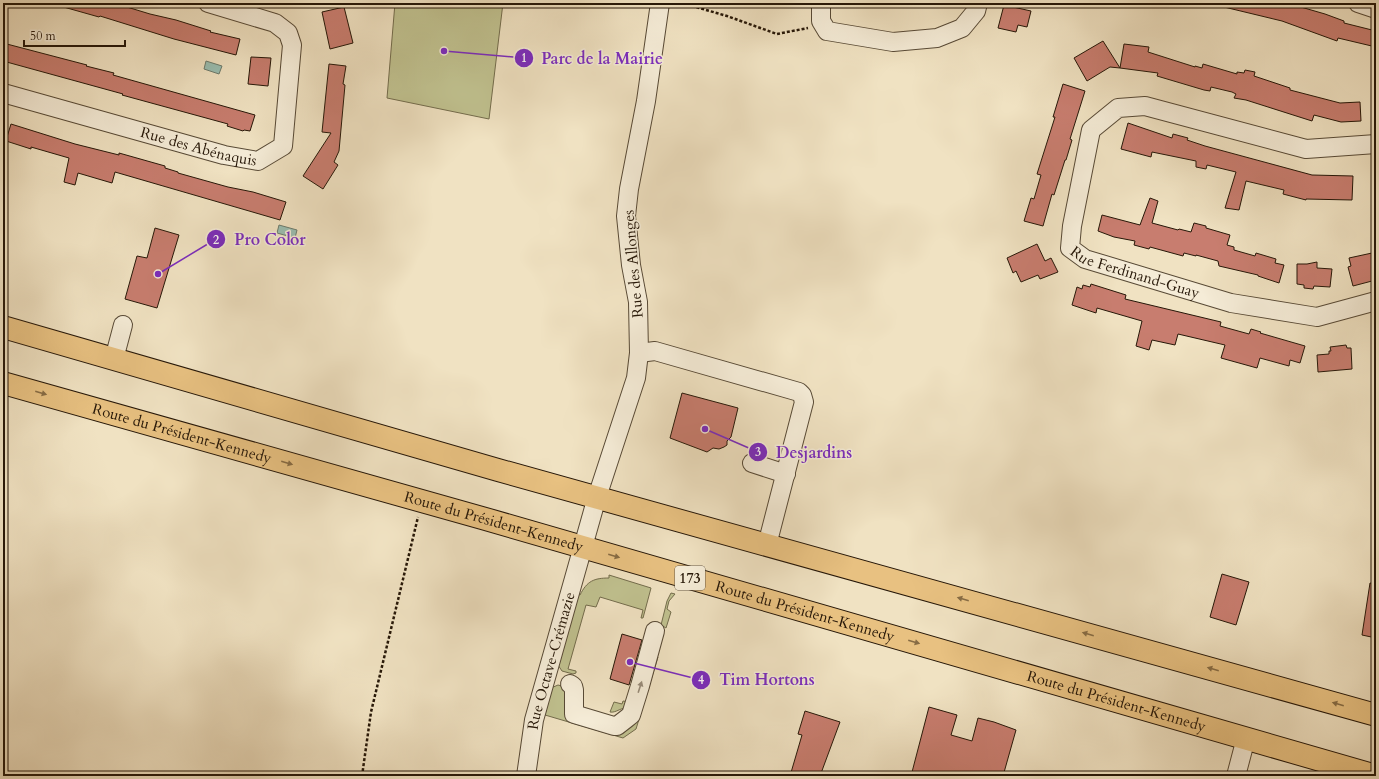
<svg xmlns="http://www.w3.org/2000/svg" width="1379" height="779" viewBox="0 0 1379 779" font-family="Cardo,serif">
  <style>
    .green { fill: #c0c18f; stroke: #736c4c }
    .water { fill: #9abeb1; stroke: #6c7b6d }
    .building { fill: #c87d6f; stroke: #261708 }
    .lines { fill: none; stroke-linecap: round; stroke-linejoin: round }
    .minor-casing { stroke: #584a36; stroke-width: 20 }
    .major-casing { stroke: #261708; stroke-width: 24 }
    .path { stroke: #261708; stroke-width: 2.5; stroke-dasharray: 3 2; stroke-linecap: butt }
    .minor { stroke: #f5ecd7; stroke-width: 18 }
    .major { stroke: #e8c181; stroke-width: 22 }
    .oneway { fill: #876c44 }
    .oneway2 { fill: #988c7a }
    .labels { text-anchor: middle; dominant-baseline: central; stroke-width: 3; stroke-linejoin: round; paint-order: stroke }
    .shield { fill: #f5ecd7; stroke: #645746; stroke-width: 1 }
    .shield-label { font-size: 14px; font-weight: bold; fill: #261708 }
    .street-label { font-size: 15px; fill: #261708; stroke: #f5ecd7 }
    .leader { fill: none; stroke: #7b2cbf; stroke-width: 1.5 }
    .callout-dot { fill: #7b2cbf; stroke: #f5ecd7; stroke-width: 1.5 }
    .mark-label { font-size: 12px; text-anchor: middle; font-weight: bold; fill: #fff }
    .callout-label { font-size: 16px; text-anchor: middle; font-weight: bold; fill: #7b2cbf; stroke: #f5ecd7; stroke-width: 3; stroke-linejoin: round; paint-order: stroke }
  </style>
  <rect width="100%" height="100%" fill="#f0e2c2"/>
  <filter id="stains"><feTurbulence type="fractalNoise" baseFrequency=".005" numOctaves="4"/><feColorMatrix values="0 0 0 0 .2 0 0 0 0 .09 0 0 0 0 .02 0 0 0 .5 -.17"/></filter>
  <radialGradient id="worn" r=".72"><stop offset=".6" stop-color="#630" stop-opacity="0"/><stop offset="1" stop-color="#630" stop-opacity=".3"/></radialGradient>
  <g class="green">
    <polygon points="395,3 503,3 489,119 387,98"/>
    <path d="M609 575 651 588 643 618H641L643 610 600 597 596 607 586 605 568 669 576 671V673L573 674 562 671 558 665 577 594 580 595C587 581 594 578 609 578Z"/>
    <polygon points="671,593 675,594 669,601 667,609 671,612 666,628 661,625 667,601"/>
    <polygon points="656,657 658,657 636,729 623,738 545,715 551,688 558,685 569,688 570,710 614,730"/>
    <path d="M623 701 629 702 626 708C620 708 616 713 610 712L614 702 622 704Z"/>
  </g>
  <g class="water">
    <polygon points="206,61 222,66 219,74 204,69"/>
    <polygon points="279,225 297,230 295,238 277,233"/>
  </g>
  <g class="building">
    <polygon points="61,3 117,3 117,4 150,14 176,20 211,31 210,32 240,39 236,55 174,39 100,16 99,17 60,6"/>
    <polygon points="1225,3 1287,3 1325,14 1344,21 1344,23 1376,31 1376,47 1338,38 1337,41 1282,21 1224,7"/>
    <polygon points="1004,5 1031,11 1027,27 1018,25 1016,32 998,28"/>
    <polygon points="344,7 353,43 330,49 322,12"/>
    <polygon points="1103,41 1120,68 1110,67 1087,81 1074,58"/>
    <polygon points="3,43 87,65 86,66 114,73 113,75 255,115 250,131 244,130 243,131 227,126 228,124 122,95 123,94 3,61"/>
    <polygon points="1124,44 1149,47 1148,52 1195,67 1195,66 1202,68 1203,64 1237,74 1237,72 1244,73 1245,70 1255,72 1254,76 1290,88 1290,90 1340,103 1360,102 1361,121 1341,122 1314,115 1312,121 1246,100 1234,98 1236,94 1232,92 1211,87 1210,91 1204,90 1157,76 1158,73 1120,68"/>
    <polygon points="251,57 271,58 268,86 248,84"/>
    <polygon points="329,64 346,66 343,84 345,85 339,151 334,162 338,165 323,189 303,176 331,133 322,132"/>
    <polygon points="1063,84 1085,91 1070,139 1072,140 1066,160 1065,160 1054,195 1052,194 1043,226 1024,221 1031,198 1034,199 1041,175 1037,174 1055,117 1053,117"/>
    <polygon points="1128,123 1172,138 1173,134 1188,138 1187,140 1205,146 1312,175 1353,176 1352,200 1306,199 1306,200 1283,194 1284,190 1246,181 1239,210 1225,208 1236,172 1207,165 1206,169 1196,167 1196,161 1152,152 1151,157 1121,149"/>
    <polygon points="11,124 75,144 119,155 119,153 165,166 165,168 178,172 178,173 228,187 253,192 286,202 280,220 115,172 112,183 78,173 75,185 64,182 69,158 31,147 31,149 3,140 3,137 7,137"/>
    <polygon points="1150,198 1158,201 1152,223 1178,230 1179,229 1191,232 1194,223 1206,226 1206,228 1230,235 1227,245 1234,247 1234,250 1255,256 1256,253 1276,259 1275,263 1284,265 1279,283 1258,276 1258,275 1219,266 1218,261 1196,255 1196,256 1184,253 1183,256 1150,247 1149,249 1134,245 1135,241 1114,237 1098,231 1102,215 1140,225"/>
    <polygon points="155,228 179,235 157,308 125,299 137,256 147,258"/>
    <polygon points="1037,244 1045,261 1051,258 1058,272 1040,279 1038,275 1021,282 1016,271 1013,273 1007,258"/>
    <polygon points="1372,253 1376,269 1376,278 1372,279 1372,281 1353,286 1348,267 1351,266 1349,258"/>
    <polygon points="1317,262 1317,268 1332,269 1330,287 1314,286 1313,289 1304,288 1304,285 1297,284 1297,264 1307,264"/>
    <polygon points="1091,284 1126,295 1125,299 1221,322 1220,326 1249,334 1251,329 1261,332 1260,333 1305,346 1300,363 1290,360 1289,366 1260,358 1257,368 1221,358 1225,345 1178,334 1175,345 1152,340 1149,350 1136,346 1142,321 1097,308 1096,313 1072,305 1077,287 1082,289 1083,285 1090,287"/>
    <polygon points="1346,345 1347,348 1351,348 1352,369 1318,372 1317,355 1329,354 1329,351 1331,351 1330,347"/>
    <polygon points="682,393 738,408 731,437 727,441 727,445 724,447 719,449 713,448 707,452 670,438"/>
    <polygon points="1222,574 1249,582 1236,625 1210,617"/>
    <polygon points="1370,583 1376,584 1376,638 1362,635"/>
    <polygon points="622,634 642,640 629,685 610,679"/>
    <polygon points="929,707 957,715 951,735 972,741 978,718 994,722 1016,730 1003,776 911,776"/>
    <polygon points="805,711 840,722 820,776 790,776 802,735 798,734"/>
  </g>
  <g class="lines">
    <g class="minor-casing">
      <g id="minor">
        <polyline points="821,3 821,21 827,31 893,42 937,38 962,28 976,11 978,3"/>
        <polyline points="1358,3 1376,9"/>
        <path id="s1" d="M3 93 224 155 258 161 283 146 292 45 288 33 275 23 208 3"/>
        <path id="s2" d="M1376 144 1306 149 1145 106 1118 108 1091 130 1072 226 1070 248 1085 259 1231 303 1317 317 1376 301"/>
        <polyline points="639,353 655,351 799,392 802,395 804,402 767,545"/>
        <polyline points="114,359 123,325"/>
        <polyline points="752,463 786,474"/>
        <polyline points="570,684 573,686 574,690 574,714 614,726 617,726 626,719 631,715 640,686 655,631"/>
        <path id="s3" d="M526 776 534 720 597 497 636 378 639 353 638 302 631 265 626 216 629 189 646 101 660 3"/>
        <polyline points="1236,776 1246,738"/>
      </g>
    </g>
    <g class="major-casing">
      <g id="major">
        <polyline points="3,327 498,470 1376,715"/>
        <path id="s4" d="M3 383 482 518 1376 776"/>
      </g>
    </g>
    <g class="path">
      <polyline points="682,3 727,16 777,34 808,28"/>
      <polyline points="362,776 371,712 418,517"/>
    </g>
    <use href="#minor" class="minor"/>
    <use href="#major" class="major"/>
  </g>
  <defs><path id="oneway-solid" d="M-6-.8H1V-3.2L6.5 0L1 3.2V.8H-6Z"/></defs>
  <g class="oneway">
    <use href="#oneway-solid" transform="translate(41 393) rotate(16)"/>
    <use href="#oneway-solid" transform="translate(287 463) rotate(16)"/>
    <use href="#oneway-solid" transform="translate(614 556) rotate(16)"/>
    <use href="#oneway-solid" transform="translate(963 599) rotate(-164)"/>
    <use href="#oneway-solid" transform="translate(1088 634) rotate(-164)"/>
    <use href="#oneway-solid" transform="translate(914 642) rotate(16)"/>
    <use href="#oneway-solid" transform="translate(1213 669) rotate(-164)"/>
    <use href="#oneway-solid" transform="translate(1338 704) rotate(-164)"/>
  </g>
  <use class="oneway2" href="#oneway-solid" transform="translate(640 687) rotate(-72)"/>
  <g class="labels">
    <rect class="shield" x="675" y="566" width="30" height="24" rx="3"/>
    <g class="shield-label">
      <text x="690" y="578">173</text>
    </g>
    <g class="street-label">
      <text stroke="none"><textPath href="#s1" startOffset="203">Rue des Abénaquis</textPath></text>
      <text transform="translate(633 264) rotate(-95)">Rue des Allonges</text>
      <text stroke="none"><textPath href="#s2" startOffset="489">Rue Ferdinand-Guay</textPath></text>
      <text stroke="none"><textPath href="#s4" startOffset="186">Route du Président-Kennedy</textPath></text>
      <text stroke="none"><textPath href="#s4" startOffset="510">Route du Président-Kennedy</textPath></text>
      <text stroke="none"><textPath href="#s4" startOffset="834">Route du Président-Kennedy</textPath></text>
      <text stroke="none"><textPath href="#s3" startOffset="118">Rue Octave-Crémazie</textPath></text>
      <text stroke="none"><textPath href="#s4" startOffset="1158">Route du Président-Kennedy</textPath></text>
    </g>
  </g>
  <path class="leader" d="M444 51L524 58M158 274L216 239M705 429L758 452M630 662L701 680"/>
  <g class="callout-dot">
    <circle cx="444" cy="51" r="4"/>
    <circle cx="158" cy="274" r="4"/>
    <circle cx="705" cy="429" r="4"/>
    <circle cx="630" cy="662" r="4"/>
    <circle cx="524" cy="58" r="10"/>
    <circle cx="216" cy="239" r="10"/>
    <circle cx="758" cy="452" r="10"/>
    <circle cx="701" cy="680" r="10"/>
  </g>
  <g class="mark-label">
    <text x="524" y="62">1</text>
    <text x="216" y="244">2</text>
    <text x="758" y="456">3</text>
    <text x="701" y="684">4</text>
  </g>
  <g class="callout-label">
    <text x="602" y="64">Parc de la Mairie</text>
    <text x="270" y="245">Pro Color</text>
    <text x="814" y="458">Desjardins</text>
    <text x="767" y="685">Tim Hortons</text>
  </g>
  <rect width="1379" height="779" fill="none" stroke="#f0e2c2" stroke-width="16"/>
  <rect x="4" y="4" width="1371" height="771" fill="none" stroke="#261708" stroke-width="2"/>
  <rect x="8" y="8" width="1363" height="763" fill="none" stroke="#261708"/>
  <path d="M24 40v6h101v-6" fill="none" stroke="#261708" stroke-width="2"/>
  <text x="30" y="40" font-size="12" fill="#261708" stroke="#f5ecd7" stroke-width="3" paint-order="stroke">50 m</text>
  <rect width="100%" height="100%" filter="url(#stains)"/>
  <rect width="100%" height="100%" fill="url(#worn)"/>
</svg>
